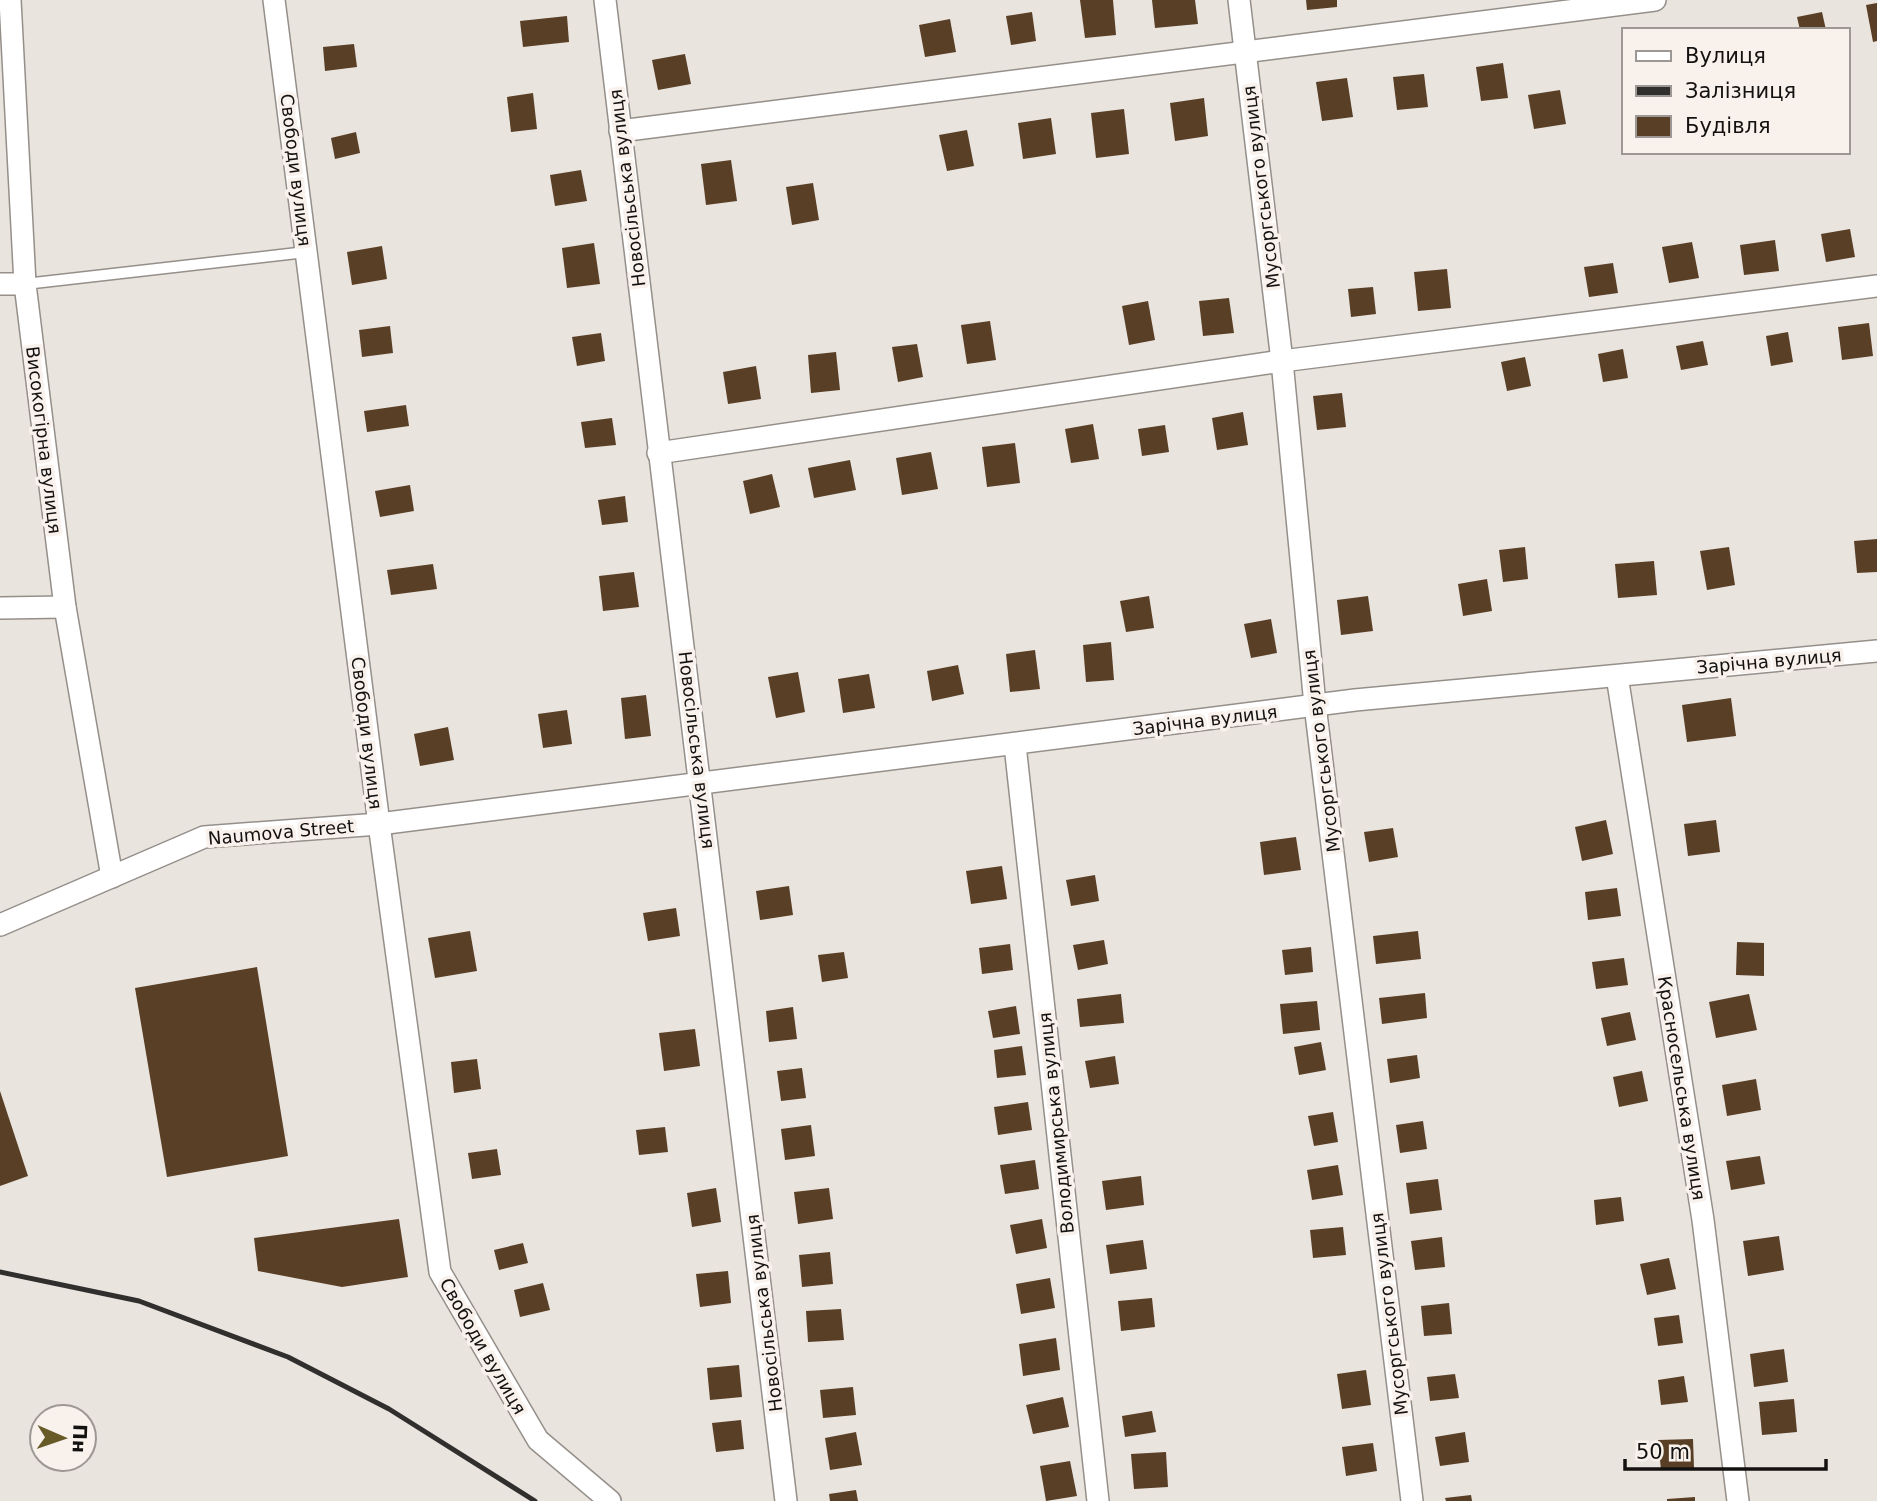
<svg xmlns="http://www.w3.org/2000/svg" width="1877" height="1501" viewBox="0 0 1877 1501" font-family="'DejaVu Sans',sans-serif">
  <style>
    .building { fill: #593f26 }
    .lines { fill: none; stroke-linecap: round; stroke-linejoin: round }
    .lane-casing { stroke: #958f8a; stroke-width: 13 }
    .street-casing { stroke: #958f8a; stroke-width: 24 }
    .lane { stroke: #fff; stroke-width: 10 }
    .street { stroke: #fff; stroke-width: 21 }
    .rail { stroke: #312f2d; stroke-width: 5 }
    .labels { text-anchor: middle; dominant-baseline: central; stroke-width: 7; stroke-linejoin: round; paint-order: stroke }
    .street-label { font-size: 18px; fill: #141211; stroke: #f8f1ec }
  </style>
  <rect width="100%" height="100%" fill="#eae4df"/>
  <g class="building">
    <polygon points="1080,0 1113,0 1116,35 1085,38"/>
    <polygon points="1152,0 1195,0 1198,24 1155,28"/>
    <polygon points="1306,0 1337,0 1337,7 1307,10"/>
    <polygon points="1877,3 1877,41 1873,42 1866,5"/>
    <polygon points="1032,12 1036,41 1011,45 1006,16"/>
    <polygon points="1822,12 1826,30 1800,30 1797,17"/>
    <polygon points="567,16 569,42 523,47 520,21"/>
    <polygon points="950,19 956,52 925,57 919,25"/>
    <polygon points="354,44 357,67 325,71 323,47"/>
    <polygon points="685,54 691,84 658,90 652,60"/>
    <polygon points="1503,63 1508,98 1481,101 1476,67"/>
    <polygon points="1424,74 1428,107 1397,110 1393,77"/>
    <polygon points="1347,78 1353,117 1322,121 1316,82"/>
    <polygon points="1560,90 1566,124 1534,129 1528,95"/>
    <polygon points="533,93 537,129 511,132 507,97"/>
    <polygon points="1204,98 1208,136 1175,141 1170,103"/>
    <polygon points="1124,109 1129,154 1096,158 1091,113"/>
    <polygon points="1051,118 1056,154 1023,159 1018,123"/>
    <polygon points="967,130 974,166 947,171 939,135"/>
    <polygon points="356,132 360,153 335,159 331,138"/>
    <polygon points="731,160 737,201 706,205 701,164"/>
    <polygon points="581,170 587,201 555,206 550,175"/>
    <polygon points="813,183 819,220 792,225 786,187"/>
    <polygon points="1850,229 1855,257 1826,262 1821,234"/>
    <polygon points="1775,240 1779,271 1744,275 1740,245"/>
    <polygon points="1692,242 1699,278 1669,283 1662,247"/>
    <polygon points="594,243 600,284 567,288 562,248"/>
    <polygon points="382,246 387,279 352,285 347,252"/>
    <polygon points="1613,263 1618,293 1589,297 1584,267"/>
    <polygon points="1447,269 1451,308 1418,311 1414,272"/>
    <polygon points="1373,287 1376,314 1351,317 1348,289"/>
    <polygon points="1229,298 1234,333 1203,336 1199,301"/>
    <polygon points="1148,301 1155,340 1129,345 1122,306"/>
    <polygon points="990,321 996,360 967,364 961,325"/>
    <polygon points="1869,323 1873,356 1842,360 1838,327"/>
    <polygon points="390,326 393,353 362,357 359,330"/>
    <polygon points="1788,332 1793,362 1771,366 1766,336"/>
    <polygon points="601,333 605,361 577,366 572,337"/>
    <polygon points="1703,341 1708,365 1681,370 1676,346"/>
    <polygon points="917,344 923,377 898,382 892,347"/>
    <polygon points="1623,349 1628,378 1603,382 1598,354"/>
    <polygon points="836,352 840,390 811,393 808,355"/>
    <polygon points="1525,357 1531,386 1507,391 1501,362"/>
    <polygon points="756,366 761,399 728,404 723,372"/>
    <polygon points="1342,393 1346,427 1317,430 1313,396"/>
    <polygon points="406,405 409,426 367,432 364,411"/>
    <polygon points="1243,412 1248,445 1217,450 1212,418"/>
    <polygon points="612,418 616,445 585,448 581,422"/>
    <polygon points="1093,424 1099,459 1071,463 1065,429"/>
    <polygon points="1165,425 1169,452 1142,456 1138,429"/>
    <polygon points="1015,443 1020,483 987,487 982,447"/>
    <polygon points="931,452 938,489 902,495 896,458"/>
    <polygon points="850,460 856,490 814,498 808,468"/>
    <polygon points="772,474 780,507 750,514 743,481"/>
    <polygon points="410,485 414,511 380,517 375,491"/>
    <polygon points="625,496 628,522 602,525 598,500"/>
    <polygon points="1877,539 1877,572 1857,573 1854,541"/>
    <polygon points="1525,547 1528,579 1503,582 1499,550"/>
    <polygon points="1729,547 1735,585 1707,590 1700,551"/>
    <polygon points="1654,561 1657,595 1618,598 1615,564"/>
    <polygon points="433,564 437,589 391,595 387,570"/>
    <polygon points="634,572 639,607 603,611 599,576"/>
    <polygon points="1487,579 1492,611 1463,616 1458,584"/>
    <polygon points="1149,596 1154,628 1126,632 1120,601"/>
    <polygon points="1368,596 1373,631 1341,635 1337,600"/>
    <polygon points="1271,619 1277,653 1251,658 1244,624"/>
    <polygon points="1111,642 1114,680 1086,682 1083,645"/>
    <polygon points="1035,650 1040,689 1010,692 1006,654"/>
    <polygon points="958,665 964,694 932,701 927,671"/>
    <polygon points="798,672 805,712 776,718 768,677"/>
    <polygon points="869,674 875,708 843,713 838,679"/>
    <polygon points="646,695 651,736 625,739 621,698"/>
    <polygon points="1731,698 1736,736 1687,742 1682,705"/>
    <polygon points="567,710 572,744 543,748 538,714"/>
    <polygon points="448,727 454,760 420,766 414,734"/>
    <polygon points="1606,820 1613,854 1582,861 1575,827"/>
    <polygon points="1716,820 1720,852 1688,856 1684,824"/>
    <polygon points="1393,828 1398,857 1369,862 1364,832"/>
    <polygon points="1296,837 1301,870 1264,875 1260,842"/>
    <polygon points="1002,866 1007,899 971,904 966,871"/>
    <polygon points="1095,875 1099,901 1071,906 1066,880"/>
    <polygon points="789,886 793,915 760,920 756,891"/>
    <polygon points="1617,888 1621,916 1588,920 1585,892"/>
    <polygon points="676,908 680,936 648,941 643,913"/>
    <polygon points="470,931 477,971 435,978 428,938"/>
    <polygon points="1418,931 1421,959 1376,964 1373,936"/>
    <polygon points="1104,940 1108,964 1078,970 1073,945"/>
    <polygon points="1737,942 1764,943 1764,976 1736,975"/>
    <polygon points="1010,944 1013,970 982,974 979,948"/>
    <polygon points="1311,947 1313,972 1285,975 1282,950"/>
    <polygon points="844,952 848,978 822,982 818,955"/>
    <polygon points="1624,958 1628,985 1596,989 1592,962"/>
    <polygon points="257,967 288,1156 167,1177 135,988"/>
    <polygon points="1425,993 1427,1018 1382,1024 1379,998"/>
    <polygon points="1121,994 1124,1023 1080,1027 1077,999"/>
    <polygon points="1749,994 1757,1030 1716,1038 1709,1002"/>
    <polygon points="1317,1001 1320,1030 1283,1034 1280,1004"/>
    <polygon points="1016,1006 1020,1034 993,1038 988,1011"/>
    <polygon points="793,1007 797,1039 769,1042 766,1011"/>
    <polygon points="1630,1012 1636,1040 1607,1046 1601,1018"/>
    <polygon points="695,1029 700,1066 664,1071 659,1033"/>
    <polygon points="1321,1042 1326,1070 1299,1075 1294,1047"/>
    <polygon points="1022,1046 1026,1075 997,1078 994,1050"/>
    <polygon points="1417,1055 1420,1078 1390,1083 1387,1059"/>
    <polygon points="1115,1056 1119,1084 1090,1088 1085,1061"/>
    <polygon points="477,1059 481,1089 454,1093 451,1062"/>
    <polygon points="802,1068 806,1098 781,1101 777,1071"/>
    <polygon points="1642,1071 1648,1101 1619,1107 1613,1077"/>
    <polygon points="1756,1079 1761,1110 1727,1116 1722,1085"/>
    <polygon points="0,1091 28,1176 0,1186"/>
    <polygon points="1028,1102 1032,1130 998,1135 994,1107"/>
    <polygon points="1333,1112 1338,1142 1314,1146 1308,1116"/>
    <polygon points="1423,1121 1427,1149 1400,1153 1396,1125"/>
    <polygon points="811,1125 815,1156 785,1160 781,1129"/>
    <polygon points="665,1127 668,1152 639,1155 636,1130"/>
    <polygon points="497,1149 501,1175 472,1179 468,1153"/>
    <polygon points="1760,1156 1765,1184 1731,1190 1726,1161"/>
    <polygon points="1035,1160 1039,1189 1005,1194 1000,1165"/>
    <polygon points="1338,1165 1343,1195 1312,1200 1307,1170"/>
    <polygon points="1141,1176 1144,1205 1106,1210 1102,1181"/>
    <polygon points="1438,1179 1442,1210 1410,1214 1406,1183"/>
    <polygon points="716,1188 721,1222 692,1227 687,1193"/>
    <polygon points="829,1188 833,1219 798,1224 794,1192"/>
    <polygon points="1621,1197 1624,1221 1596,1225 1594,1200"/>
    <polygon points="399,1219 408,1277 342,1287 258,1271 254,1238"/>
    <polygon points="1042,1219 1047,1248 1016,1254 1010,1225"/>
    <polygon points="1343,1227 1346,1255 1313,1258 1310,1230"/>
    <polygon points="1779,1236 1784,1270 1748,1276 1743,1241"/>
    <polygon points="1442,1237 1445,1267 1415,1270 1411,1241"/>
    <polygon points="1143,1240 1147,1269 1110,1274 1106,1245"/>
    <polygon points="523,1243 528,1263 499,1270 494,1250"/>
    <polygon points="830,1252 833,1284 802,1287 799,1255"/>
    <polygon points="1669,1258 1676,1289 1647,1295 1640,1264"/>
    <polygon points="728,1271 731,1303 700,1307 696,1274"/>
    <polygon points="1050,1278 1055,1308 1021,1314 1016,1284"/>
    <polygon points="543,1283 550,1310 520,1317 514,1290"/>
    <polygon points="1152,1298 1155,1327 1121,1331 1118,1301"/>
    <polygon points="1449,1303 1452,1334 1424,1336 1421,1306"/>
    <polygon points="841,1309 844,1340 808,1342 806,1311"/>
    <polygon points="1679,1315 1683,1343 1658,1346 1654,1318"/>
    <polygon points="1056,1338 1060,1370 1023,1376 1019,1344"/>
    <polygon points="1784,1349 1788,1382 1754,1387 1750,1354"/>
    <polygon points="739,1365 742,1397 710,1400 707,1368"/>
    <polygon points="1366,1370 1371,1405 1342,1409 1337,1374"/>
    <polygon points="1455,1374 1459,1398 1430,1401 1427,1377"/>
    <polygon points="1684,1376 1688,1402 1661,1405 1658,1380"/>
    <polygon points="853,1387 856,1415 823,1418 820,1390"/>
    <polygon points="1063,1397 1069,1427 1033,1434 1026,1405"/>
    <polygon points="1794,1399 1797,1432 1762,1435 1759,1402"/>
    <polygon points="1152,1411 1156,1432 1125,1437 1122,1416"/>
    <polygon points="741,1420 744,1449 716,1452 712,1423"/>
    <polygon points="856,1432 862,1465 830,1470 825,1438"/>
    <polygon points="1465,1432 1469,1462 1440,1466 1435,1437"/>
    <polygon points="1693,1439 1694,1468 1661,1470 1658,1440"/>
    <polygon points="1373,1443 1377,1471 1346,1476 1342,1447"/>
    <polygon points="1166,1452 1168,1487 1134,1489 1131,1454"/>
    <polygon points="1070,1461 1077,1496 1046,1501 1040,1466"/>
    <polygon points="856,1490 858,1501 830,1501 829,1494"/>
    <polygon points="1471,1495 1472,1501 1446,1501 1445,1498"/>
    <polygon points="1695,1497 1695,1501 1667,1501 1667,1499"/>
  </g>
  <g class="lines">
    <g class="lane-casing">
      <polyline id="lane" points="25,284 306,252"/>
    </g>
    <g class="street-casing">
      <g id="street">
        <polyline points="10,0 25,284 65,607 112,877"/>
        <polyline points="274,0 379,824 440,1272 538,1440 610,1501"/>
        <polyline points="605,0 786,1501"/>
        <polyline points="1239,0 1282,361 1315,705 1412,1501"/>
        <polyline points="620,131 1655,0"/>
        <polyline points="0,284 25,284"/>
        <polyline points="658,453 1282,361 1877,286"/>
        <polyline points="0,608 65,607"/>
        <polyline points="1617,676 1703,1220 1738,1501"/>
        <polyline points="1015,745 1098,1501"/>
        <polyline points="0,925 204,837 379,824 1355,700 1877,651"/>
      </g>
    </g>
    <use href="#lane" class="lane"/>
    <use href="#street" class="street"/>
    <polyline class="rail" points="0,1272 139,1301 288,1357 389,1409 535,1501"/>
  </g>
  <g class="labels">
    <g class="street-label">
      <text transform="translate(296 170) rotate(83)">Свободи вулиця</text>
      <text transform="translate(1261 187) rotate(-97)">Мусоргського вулиця</text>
      <text transform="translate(627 188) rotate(-97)">Новосільська вулиця</text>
      <text transform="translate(44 440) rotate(83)">Високогірна вулиця</text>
      <text transform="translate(1769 661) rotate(-5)">Зарічна вулиця</text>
      <text transform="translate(1205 720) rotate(-7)">Зарічна вулиця</text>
      <text transform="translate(367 733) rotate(83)">Свободи вулиця</text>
      <text transform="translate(697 750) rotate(83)">Новосільська вулиця</text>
      <text transform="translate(1321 751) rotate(-97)">Мусоргського вулиця</text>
      <text transform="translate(281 832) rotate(-5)">Naumova Street</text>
      <text transform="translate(1682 1088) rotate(81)">Красносельська вулиця</text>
      <text transform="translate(1056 1123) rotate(-96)">Володимирська вулиця</text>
      <text transform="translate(764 1313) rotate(-97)">Новосільська вулиця</text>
      <text transform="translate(1389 1314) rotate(-97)">Мусоргського вулиця</text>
      <text transform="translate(483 1346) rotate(60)">Свободи вулиця</text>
    </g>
  </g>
  <rect x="1622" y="28" width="228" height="126" fill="#f8f1ec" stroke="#9d9894" stroke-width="2"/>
  <rect x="1636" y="51" width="35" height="10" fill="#ffffff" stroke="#9d9894" stroke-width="2"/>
  <text x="1685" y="63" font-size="21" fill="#141211">Вулиця</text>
  <rect x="1636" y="86" width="35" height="10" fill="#312f2d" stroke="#9d9894" stroke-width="2"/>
  <text x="1685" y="98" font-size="21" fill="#141211">Залізниця</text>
  <rect x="1636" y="116" width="35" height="21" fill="#593f26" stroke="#9d9894" stroke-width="2"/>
  <text x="1685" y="133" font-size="21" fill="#141211">Будівля</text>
  <g transform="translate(63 1438) rotate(92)"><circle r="33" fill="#f8f1ec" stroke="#9d9894" stroke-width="2"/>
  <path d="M0-5L12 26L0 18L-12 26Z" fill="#675a27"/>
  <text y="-10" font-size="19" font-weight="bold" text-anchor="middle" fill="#141211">Пн</text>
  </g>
  <path d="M1625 1459v10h201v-10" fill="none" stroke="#141211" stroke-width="3.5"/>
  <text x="1636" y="1459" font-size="21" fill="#141211" stroke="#f8f1ec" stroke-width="5" paint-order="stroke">50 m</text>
</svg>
